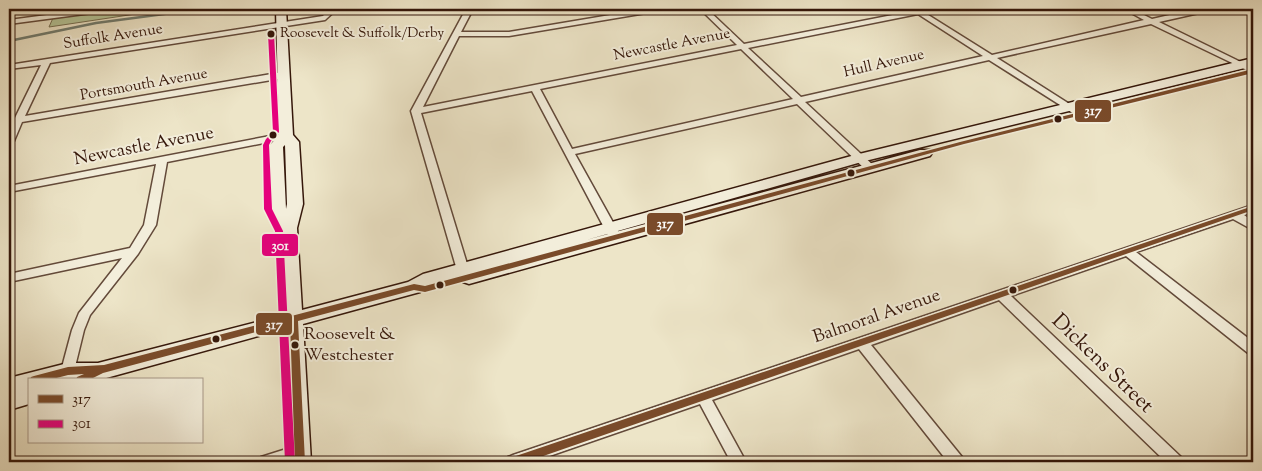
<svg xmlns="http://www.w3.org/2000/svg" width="1262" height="471" viewBox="0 0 1262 471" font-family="'Sorts Mill Goudy',serif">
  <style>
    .green { fill: #b6c598; stroke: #766e51 }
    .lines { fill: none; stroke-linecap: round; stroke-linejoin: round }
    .stream { stroke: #717c6f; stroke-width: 2.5 }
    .street-casing { stroke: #634a3a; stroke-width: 3 }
    .secondary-casing { stroke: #35170a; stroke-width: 3 }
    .street { fill: #f3eedb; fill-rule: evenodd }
    .secondary { fill: #f3eedb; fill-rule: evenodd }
    .bus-1-casing { stroke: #f3eedb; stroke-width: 3 }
    .bus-2-casing { stroke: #f3eedb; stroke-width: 3 }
    .bus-1 { fill: #7a4b2a; fill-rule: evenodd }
    .bus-2 { fill: #e5007d; fill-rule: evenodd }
    .bus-dot { fill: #35170a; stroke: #f3eedb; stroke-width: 2 }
    .labels { text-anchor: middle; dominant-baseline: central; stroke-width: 4; stroke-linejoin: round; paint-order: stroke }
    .far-bus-label { font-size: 14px; fill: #35170a; stroke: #f3eedb; text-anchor: start }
    .far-street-label { font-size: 15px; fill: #35170a; stroke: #f3eedb }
    .bus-label { font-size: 17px; fill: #35170a; stroke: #f3eedb; text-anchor: start }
    .street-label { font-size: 18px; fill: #35170a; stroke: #f3eedb }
    .near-street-label { font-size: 21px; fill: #35170a; stroke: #f3eedb }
    .line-badge { stroke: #f3eedb; stroke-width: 2 }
    .badge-label { font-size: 14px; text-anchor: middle; font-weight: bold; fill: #fff }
  </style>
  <rect width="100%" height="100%" fill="#ede5c8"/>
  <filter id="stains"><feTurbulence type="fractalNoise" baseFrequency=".004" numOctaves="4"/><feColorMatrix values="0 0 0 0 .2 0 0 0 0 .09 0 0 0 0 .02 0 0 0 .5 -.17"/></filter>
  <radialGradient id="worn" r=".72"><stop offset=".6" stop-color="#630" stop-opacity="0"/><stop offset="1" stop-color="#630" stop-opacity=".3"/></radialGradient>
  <polygon class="green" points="122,9 169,9 49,27 53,18"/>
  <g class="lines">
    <polyline class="stream" points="9,41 96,23 202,9"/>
    <g class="street-casing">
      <g id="street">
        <polygon points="92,9 111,9 107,11 9,24 9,20"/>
        <polygon points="329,9 337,9 325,20 50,63 25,116 283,72 287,75 283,78 22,122 14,141 9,144 9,131 12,124 9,125 9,119 15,118 41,65 9,69 9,65 323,16"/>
        <path d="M466 9H473L461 32H509L646 9H662L658 11 509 36H459L423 107 737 45 700 9H707L744 44 913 11V9H936L925 13 992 55 1144 20 1124 9H1132L1152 19 1196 9H1208V11L1159 22 1253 68V73L1151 24 997 58 1082 112V116L1079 117 989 60 805 102 874 166 875 168 870 171 866 170 797 104 575 154 620 235 614 239 608 235 532 91 421 113 471 277 469 280H461L459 277 411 111ZM918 14 983 56 801 97 748 48ZM741 49 793 99 572 149 540 89Z"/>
        <polygon points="286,133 291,136 289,138 167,162 156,225 138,254 90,315 84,330 73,375 68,377 63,375 61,371 72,330 79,313 122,258 9,282 9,274 130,248 144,225 156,164 9,192 9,186"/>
        <polygon points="1253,205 1253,212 1244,215 1253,221 1253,230 1233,219 1136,252 1253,342 1253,354 1248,353 1126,256 1011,296 1181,457 1183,462 1166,462 999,300 871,345 962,457 964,462 948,462 859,349 712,400 746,462 731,462 700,404 532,462 505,462 508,457 513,455"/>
        <polygon points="299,445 304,447 307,452 304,457 288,462 258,462 261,457"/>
      </g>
    </g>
    <g class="secondary-casing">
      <path id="secondary" d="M276 9H286L293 135 299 142 303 204 297 228 302 310 408 282 423 274 855 155 1253 58V66L865 161 586 240 920 150H930L932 153 930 156 469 284 463 282 460 278 462 275 429 285 420 292 303 324 311 462H289L284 329 99 380H29V404L9 410V378L68 363H98L284 315 281 228 270 208 269 146 279 135ZM285 145 287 204 286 209 283 147Z"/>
    </g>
    <use href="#street" class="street"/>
    <use href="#secondary" class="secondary"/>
    <g class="bus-1-casing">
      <g id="bus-1">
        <polygon points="1253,69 1253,73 964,144 425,292 414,290 298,321 305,462 295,462 290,323 103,373 89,380 76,380 77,377 84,374 68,375 49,380 30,380 31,377 34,376 68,367 104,365 414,284 425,286 960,142"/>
        <polygon points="1253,206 1253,210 526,462 508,462 509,459 513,457"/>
      </g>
    </g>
    <g class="bus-2-casing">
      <polygon id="bus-2" points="271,32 274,34 279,132 271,141 269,145 272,209 283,231 295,462 285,462 275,231 264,209 263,145 266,139 273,132 268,34"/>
    </g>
    <use href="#bus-1" class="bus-1"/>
    <use href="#bus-2" class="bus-2"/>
  </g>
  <g class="bus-dot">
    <circle cx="271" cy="34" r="4.5"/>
    <circle cx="1058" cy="119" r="4.5"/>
    <circle cx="273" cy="135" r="4.5"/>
    <circle cx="851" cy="173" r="4.5"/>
    <circle cx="440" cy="285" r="4.5"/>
    <circle cx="1013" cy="290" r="4.5"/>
    <circle cx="216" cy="339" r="4.5"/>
    <circle cx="295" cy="345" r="4.5"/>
  </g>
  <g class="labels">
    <g class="far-bus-label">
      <text x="280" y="34">Roosevelt &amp; Suffolk/Derby</text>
    </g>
    <g class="far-street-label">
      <text transform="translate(113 37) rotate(-9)">Suffolk Avenue</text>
      <text transform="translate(672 45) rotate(-11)">Newcastle Avenue</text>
      <text transform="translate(884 64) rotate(-13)">Hull Avenue</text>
      <text transform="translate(144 85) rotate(-10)">Portsmouth Avenue</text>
    </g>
    <g class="bus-label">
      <text x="304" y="335">Roosevelt &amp;<tspan x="304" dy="21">Westchester</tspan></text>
    </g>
    <g class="street-label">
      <text transform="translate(144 147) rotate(-11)">Newcastle Avenue</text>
      <text transform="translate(877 317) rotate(-19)">Balmoral Avenue</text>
    </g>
    <g class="near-street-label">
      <text transform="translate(1102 364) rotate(44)">Dickens Street</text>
    </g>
  </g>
  <g class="line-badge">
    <rect x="1074" y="99" width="38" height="24" rx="5" fill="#7a4b2a"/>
    <rect x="646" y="212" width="38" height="24" rx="5" fill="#7a4b2a"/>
    <rect x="261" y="233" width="38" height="24" rx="5" fill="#e5007d"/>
    <rect x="255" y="312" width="38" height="24" rx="5" fill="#7a4b2a"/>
  </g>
  <g class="badge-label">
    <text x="1093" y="115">317</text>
    <text x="665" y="228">317</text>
    <text x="280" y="250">301</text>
    <text x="274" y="329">317</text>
  </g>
  <rect width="1262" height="471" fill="none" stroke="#ede5c8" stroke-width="30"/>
  <rect x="10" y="10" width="1242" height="451" fill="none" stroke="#35170a" stroke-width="2.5"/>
  <rect x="15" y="15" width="1232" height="441" fill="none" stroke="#35170a"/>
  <rect x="28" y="378" width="175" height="65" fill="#f3eedb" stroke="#a79887"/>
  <rect x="38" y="395" width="25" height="8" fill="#7a4b2a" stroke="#a79887"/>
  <text x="72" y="404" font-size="15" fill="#35170a">317</text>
  <rect x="38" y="420" width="25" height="8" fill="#e5007d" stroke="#a79887"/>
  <text x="72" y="428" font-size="15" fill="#35170a">301</text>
  <rect width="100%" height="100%" filter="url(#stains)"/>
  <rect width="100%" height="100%" fill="url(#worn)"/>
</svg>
